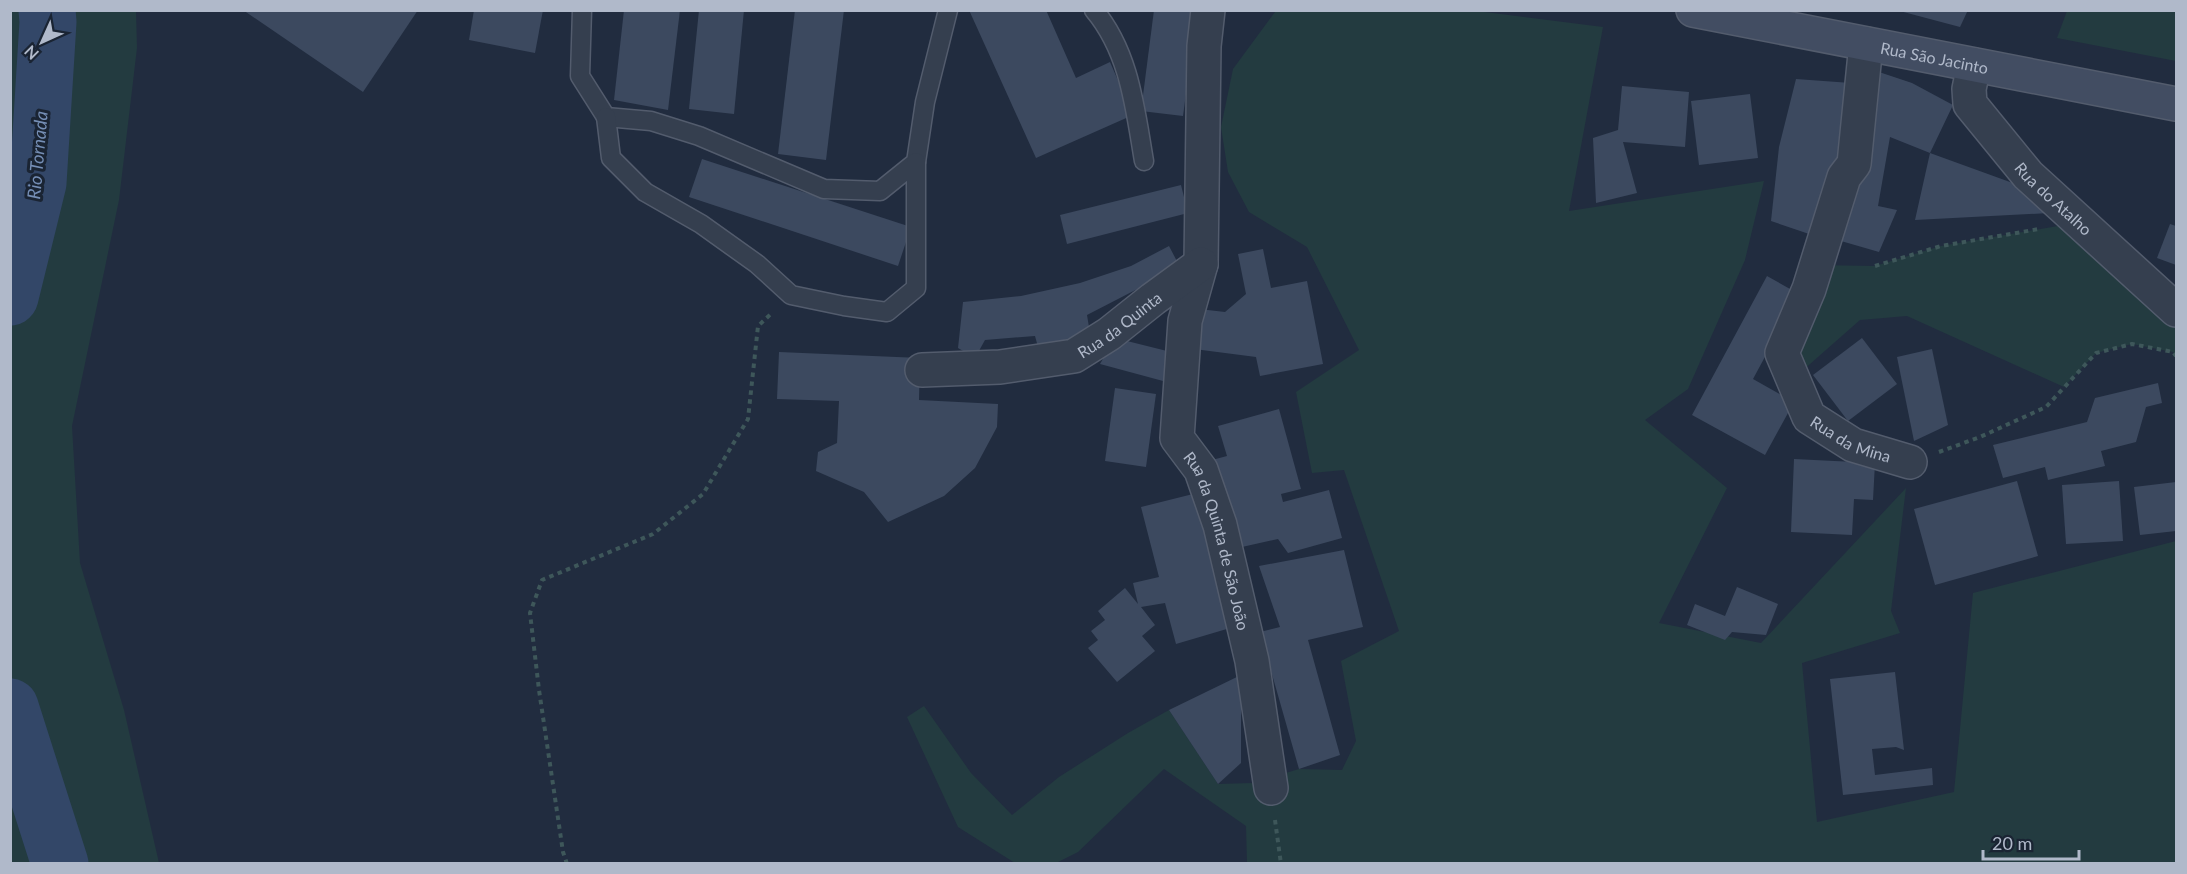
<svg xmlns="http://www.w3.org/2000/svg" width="2187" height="874" viewBox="0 0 2187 874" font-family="Lato,sans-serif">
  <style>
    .green { fill: #233b40 }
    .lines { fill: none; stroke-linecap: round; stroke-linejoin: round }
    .river { stroke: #334768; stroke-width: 57 }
    .building { fill: #3c495f }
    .lane-casing { stroke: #535c6d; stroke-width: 21 }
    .street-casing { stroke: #535c6d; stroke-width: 36 }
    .secondary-casing { stroke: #535c6d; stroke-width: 36 }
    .path { stroke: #3e575a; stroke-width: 4; stroke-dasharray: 4.5 4.5; stroke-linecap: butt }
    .lane { stroke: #353f4f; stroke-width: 18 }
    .street { stroke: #353f4f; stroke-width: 33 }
    .secondary { stroke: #424d62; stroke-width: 33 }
    .labels { text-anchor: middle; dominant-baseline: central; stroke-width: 6; stroke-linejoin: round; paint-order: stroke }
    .street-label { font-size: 16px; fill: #b0b9ca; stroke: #1a2433 }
    .water-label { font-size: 18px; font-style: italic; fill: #758eb5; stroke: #1a2433 }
  </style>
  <rect width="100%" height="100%" fill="#212c3f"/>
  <g class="green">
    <polygon points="1469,10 1603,27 1569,211 1764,181 1745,260 1688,389 1645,420 1727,488 1659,623 1761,643 1906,488 1891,611 1900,633 1802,663 1817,822 1954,792 1973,593 2176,541 2176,863 1247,863 1246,826 1164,769 1078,852 1056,863 1015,863 958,827 907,717 924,706 971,773 1012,815 1059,777 1128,733 1169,710 1218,784 1253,783 1299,769 1342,770 1356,741 1341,661 1399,631 1344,470 1312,473 1296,392 1359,350 1307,247 1249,212 1228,172 1221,127 1233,69 1275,12 1280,11"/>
    <polygon points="10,11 136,11 137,48 119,200 72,426 80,563 124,710 159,863 11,863"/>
    <polygon points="2067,11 2176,11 2176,61 2057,38"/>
    <polygon points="2081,222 2176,308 2176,356 2173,352 2132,344 2096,353 2064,387 1907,316 1860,320 1793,379 1816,265 1875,266 1941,246"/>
  </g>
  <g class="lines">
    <g class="river">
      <polyline points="10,297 38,183 48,22 47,10"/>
      <polyline points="10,707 60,864"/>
    </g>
  </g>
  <g class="building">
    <polygon points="243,10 418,10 363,92"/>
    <polygon points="474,10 543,10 535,53 469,40"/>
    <polygon points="624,10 680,10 668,110 614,100"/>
    <polygon points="699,10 744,10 734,114 689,109"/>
    <polygon points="795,10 844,10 826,160 778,154"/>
    <polygon points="969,10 1046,10 1076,78 1110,62 1133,115 1036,158"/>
    <polygon points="1154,10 1197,12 1183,116 1141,111"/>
    <polygon points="1896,10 1968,10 1960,27"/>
    <polygon points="1873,70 1912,83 1953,105 1930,153 2032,190 2049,213 1915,220 1930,153 1890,137 1878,206 1897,210 1879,252 1841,241"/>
    <polygon points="1796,79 1851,83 1855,134 1818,237 1771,221 1779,147"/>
    <polygon points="1622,86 1689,92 1685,147 1623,142 1637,193 1596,203 1593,138 1618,130"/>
    <polygon points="1750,94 1758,158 1699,165 1691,101"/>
    <polygon points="702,159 911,227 898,266 689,197"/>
    <polygon points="1181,185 1188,213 1067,244 1060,215"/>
    <polygon points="2170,224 2176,226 2176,265 2157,258"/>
    <polygon points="1169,246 1180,267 1087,315 1090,333 1038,347 1035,336 985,340 975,358 958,348 963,302 1021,296 1080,283 1131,266"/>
    <polygon points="1263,249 1271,288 1307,281 1323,364 1260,376 1256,357 1194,349 1199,309 1225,312 1246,294 1238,254"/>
    <polygon points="1767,276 1799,294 1753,379 1794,402 1765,455 1692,415"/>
    <polygon points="1115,338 1171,352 1163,381 1100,364"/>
    <polygon points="1862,338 1897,384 1848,421 1813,375"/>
    <polygon points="1932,349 1948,425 1914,441 1897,357"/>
    <polygon points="779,352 920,358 919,400 998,404 997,427 975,468 944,496 888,522 864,492 816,471 818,452 837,443 839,401 777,399"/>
    <polygon points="2158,383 2162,403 2146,407 2136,442 2101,451 2105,466 2048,480 2045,467 2003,478 1993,445 2087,422 2095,398"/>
    <polygon points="1115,388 1156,394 1146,467 1105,461"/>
    <polygon points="1279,409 1301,489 1281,494 1283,502 1329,490 1342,538 1288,553 1278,539 1233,549 1212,460 1227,456 1218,426"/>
    <polygon points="1794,459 1875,463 1873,500 1854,499 1852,535 1791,532"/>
    <polygon points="2017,481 2038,556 1935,585 1914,509"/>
    <polygon points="2119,481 2123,541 2066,544 2062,485"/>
    <polygon points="2176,482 2176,531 2140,535 2134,487"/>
    <polygon points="1201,492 1237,626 1176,644 1165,603 1141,607 1155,625 1142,636 1155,651 1117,682 1088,648 1098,640 1091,631 1105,620 1098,611 1125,588 1138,604 1133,583 1159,577 1141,507"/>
    <polygon points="1344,550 1363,627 1308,640 1340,755 1299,769 1260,632 1280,627 1259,566"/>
    <polygon points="1737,587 1778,604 1766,635 1732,632 1725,640 1687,625 1695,604 1725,616"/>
    <polygon points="1895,672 1904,750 1896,747 1872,749 1875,775 1932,768 1933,785 1843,795 1830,679"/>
    <polygon points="1241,675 1241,763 1218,784 1169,710"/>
  </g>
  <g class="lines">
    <g class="lane-casing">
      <g id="lane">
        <polyline points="582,10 580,76 606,117 651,121 699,136 824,189 880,191 916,162 925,102 948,10"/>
        <path d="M1094 10C1130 53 1135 109 1144 161"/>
        <polyline points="606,117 611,158 645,192 701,224 757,264 791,295 844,306 887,312 916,288 916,162"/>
      </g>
    </g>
    <g class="street-casing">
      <g id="street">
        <path id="s1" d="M1208 10 1204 46 1201 264 1185 321 1177 438 1201 470 1220 525 1252 661 1271 788"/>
        <path id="s2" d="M1866 44 1854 164 1844 177 1809 289 1782 353 1809 417 1853 445 1910 462"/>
        <path id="s3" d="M1974 65 1969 89 1970 104 2028 175 2176 310"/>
        <path id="s4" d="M922 370 1000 367 1074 356 1109 334 1153 299 1201 264"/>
      </g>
    </g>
    <g class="secondary-casing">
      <g id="secondary">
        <path id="s5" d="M1693 10 2176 104"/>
      </g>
    </g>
    <g class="path">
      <polyline points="1875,266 1941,246 2039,229"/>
      <polyline points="1939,452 1980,437 2046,407 2096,353 2132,344 2173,352 2176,356"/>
      <polyline points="1275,820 1281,864"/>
      <polyline points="567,864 563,852 539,690 530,613 542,580 653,534 703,494 748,419 758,326 773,312"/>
    </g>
    <use href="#lane" class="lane"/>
    <use href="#street" class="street"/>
    <use href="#secondary" class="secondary"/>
  </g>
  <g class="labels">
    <g class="street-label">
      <text stroke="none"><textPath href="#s5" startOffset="246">Rua São Jacinto</textPath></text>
      <text stroke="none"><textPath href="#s3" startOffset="166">Rua do Atalho</textPath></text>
      <text stroke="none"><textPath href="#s4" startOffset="208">Rua da Quinta</textPath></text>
      <text stroke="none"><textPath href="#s2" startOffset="441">Rua da Mina</textPath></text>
      <text stroke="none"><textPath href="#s1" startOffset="543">Rua da Quinta de São João</textPath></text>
    </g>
    <g class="water-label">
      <text transform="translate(37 155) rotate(-85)">Rio Tornada</text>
    </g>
  </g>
  <rect width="2187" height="874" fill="none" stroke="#b0b9ca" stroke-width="24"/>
  <g transform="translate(42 42) rotate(225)" stroke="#1a2433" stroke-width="4.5" paint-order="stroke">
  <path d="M0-4.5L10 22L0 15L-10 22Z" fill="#b0b9ca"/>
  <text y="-9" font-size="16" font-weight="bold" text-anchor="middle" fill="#b0b9ca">N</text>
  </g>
  <path d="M1983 850v9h96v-9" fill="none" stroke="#b0b9ca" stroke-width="3"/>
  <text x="1992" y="850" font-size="18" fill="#b0b9ca" stroke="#1a2433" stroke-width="4.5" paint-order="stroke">20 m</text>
</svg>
